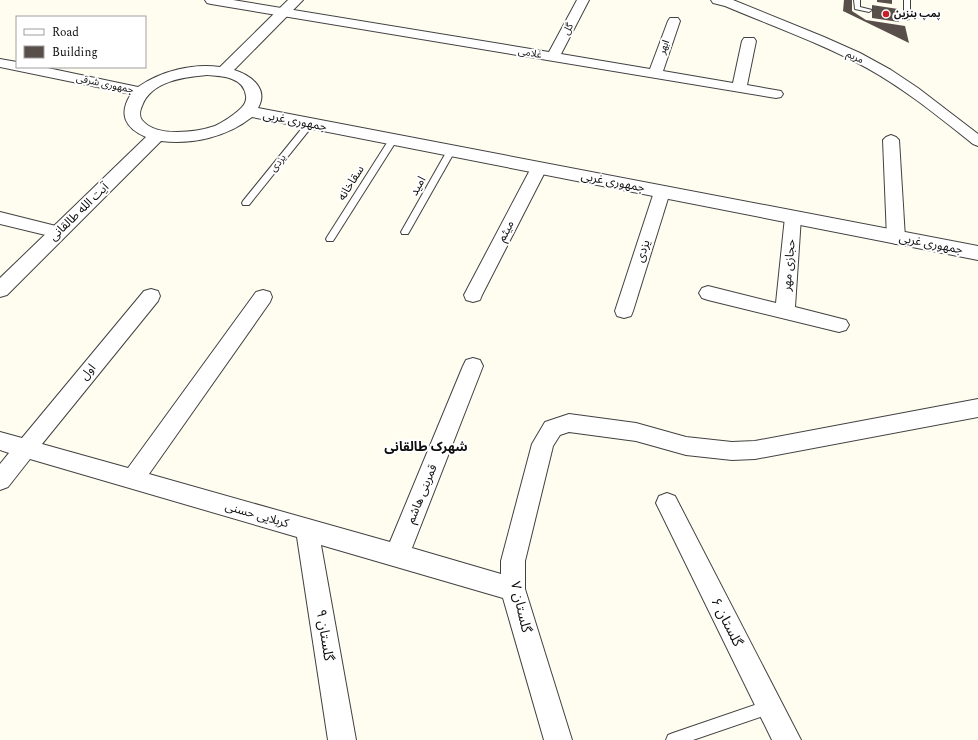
<svg xmlns="http://www.w3.org/2000/svg" width="978" height="740" viewBox="0 0 978 740" font-family="Spectral,'Noto Sans Arabic',serif">
  <style>
    .building { fill: #584f4a }
    .lines { fill: none; stroke-linecap: round; stroke-linejoin: round }
    .service-casing { stroke: #414141; stroke-width: 2 }
    .minor-casing { stroke: #414141; stroke-width: 2 }
    .tertiary-casing { stroke: #414141; stroke-width: 2 }
    .service { fill: #fff; fill-rule: evenodd }
    .minor { fill: #fff; fill-rule: evenodd }
    .tertiary { fill: #fff; fill-rule: evenodd }
    .poi-dot { fill: #c71e29; stroke: #fff; stroke-width: 1.5 }
    .labels { text-anchor: middle; dominant-baseline: central; stroke-width: 4; stroke-linejoin: round; paint-order: stroke }
    .far-poi-label { font-size: 10px; font-weight: bold; fill: #0e0e0e; stroke: #fff; text-anchor: start }
    .far-street-label { font-size: 10px; fill: #0e0e0e; stroke: #fff }
    .street-label { font-size: 12px; fill: #0e0e0e; stroke: #fff }
    .neighbourhood-label { font-size: 13px; font-weight: bold; fill: #0e0e0e; stroke: #fff }
    .near-street-label { font-size: 14px; fill: #0e0e0e; stroke: #fff }
  </style>
  <rect width="100%" height="100%" fill="#fffcf0"/>
  <g class="building">
    <polygon points="844,0 852,0 852,11 866,20 905,26 909,43 843,11"/>
    <polygon points="877,0 892,0 892,4 877,2"/>
    <polygon points="872,5 898,9 899,22 872,18"/>
  </g>
  <g class="lines">
    <g class="service-casing">
      <g id="service">
        <polygon points="854,0 860,0 860,7 872,10 869,12 855,9"/>
        <polygon points="904,0 910,0 910,18 907,20 904,18"/>
        <polygon points="307,122 310,122 314,124 249,205 243,205 242,203 243,201"/>
        <polygon points="390,138 396,138 397,140 333,241 327,241 326,239 327,237"/>
        <polygon points="448,149 454,149 455,151 408,234 402,234 401,232"/>
        <polygon points="769,700 774,702 776,707 774,712 769,714 693,740 666,740 668,735 673,733"/>
      </g>
    </g>
    <g class="minor-casing">
      <g id="minor">
        <polygon points="205,0 233,0 549,52 577,0 589,0 561,54 650,69 668,21 670,18 678,18 680,21 663,71 733,83 742,41 744,38 754,38 756,41 747,85 781,91 783,94 781,97 776,98 211,4 207,3"/>
        <path d="M711 0H733L824 37 860 53 891 70 918 88 978 134V146L973 144C939 117 905 89 867 68 821 43 772 26 725 6L713 3Z"/>
        <polygon points="891,135 896,137 899,140 905,238 902,242 896,244 890,242 887,238 883,140 886,137"/>
        <polygon points="539,163 545,165 547,168 482,295 480,300 473,302 466,300 464,295 531,168 533,165"/>
        <polygon points="662,187 668,188 670,192 633,311 631,316 624,318 617,316 615,311 654,192 656,188"/>
        <polygon points="793,211 799,213 801,217 795,307 846,320 849,325 846,330 839,332 708,300 702,298 699,293 702,288 708,286 776,303 785,217 787,213"/>
        <polygon points="0,212 64,228 67,232 64,236 58,238 0,224"/>
        <polygon points="151,289 158,291 160,296 158,301 42,444 128,468 256,292 263,290 270,292 272,297 270,302 149,474 390,542 463,366 466,360 473,358 480,360 483,366 412,548 501,574 501,561 532,444 545,422 569,414 636,423 686,437 732,442 755,441 978,399 978,417 755,459 732,460 686,455 636,441 569,432 560,435 553,446 525,561 525,589 572,740 544,740 503,598 321,545 356,740 328,740 297,537 30,459 8,487 0,490 0,464 9,453 0,450 0,432 22,438 144,291"/>
        <polygon points="667,493 675,496 801,740 772,740 656,503 659,496"/>
      </g>
    </g>
    <g class="tertiary-casing">
      <path id="tertiary" d="M288 0H303L234 70C251 75 269 89 258 108L978 246V260L252 117C227 137 192 145 161 141L7 295 0 297V278L146 137C125 128 118 114 131 94L0 67V59L17 62V67H43L138 87C161 71 193 63 220 67ZM207 75C222 76 244 77 246 96 247 102 243 107 238 111 231 117 223 122 215 126 197 132 156 138 142 120 139 116 140 110 142 106 151 81 184 77 207 75Z"/>
    </g>
    <use href="#service" class="service"/>
    <use href="#minor" class="minor"/>
    <use href="#tertiary" class="tertiary"/>
  </g>
  <circle class="poi-dot" cx="886" cy="14" r="4"/>
  <g class="labels">
    <g class="far-poi-label">
      <text x="894" y="14">پمپ بنزین</text>
    </g>
    <g class="far-street-label">
      <text transform="translate(568 29) rotate(-63)">گل</text>
      <text transform="translate(664 47) rotate(-70)">ابهر</text>
      <text transform="translate(530 53) rotate(10)">غلامی</text>
      <text transform="translate(855 57) rotate(25)">مریم</text>
      <text transform="translate(105 84) rotate(12)">جمهوری شرقی</text>
      <text transform="translate(278 163) rotate(-51)">یزدی</text>
    </g>
    <g class="street-label">
      <text transform="translate(295 121) rotate(11)">جمهوری غربی</text>
      <text transform="translate(613 182) rotate(11)">جمهوری غربی</text>
      <text transform="translate(351 183) rotate(-58)">سقاخانه</text>
      <text transform="translate(418 186) rotate(-61)">امید</text>
      <text transform="translate(79 212) rotate(-44)">آیت الله طالقانی</text>
      <text transform="translate(506 231) rotate(-63)">میثم</text>
      <text transform="translate(931 244) rotate(11)">جمهوری غربی</text>
      <text transform="translate(643 251) rotate(-72)">یزدی</text>
      <text transform="translate(789 265) rotate(-85)">حجازی مهر</text>
      <text transform="translate(88 372) rotate(-51)">اول</text>
      <text transform="translate(422 494) rotate(-68)">قمربنی هاشم</text>
      <text transform="translate(257 515) rotate(16)">کربلایی حسنی</text>
    </g>
    <g class="neighbourhood-label">
      <text x="426" y="447">شهرک طالقانی</text>
    </g>
    <g class="near-street-label">
      <text transform="translate(521 607) rotate(77)">گلستان ۷</text>
      <text transform="translate(727 622) rotate(63)">گلستان ۶</text>
      <text transform="translate(325 635) rotate(81)">گلستان ۹</text>
    </g>
  </g>
  <rect x="16" y="16" width="130" height="52" fill="#ffffff" stroke="#9f9f9f"/>
  <rect x="24" y="29" width="20" height="6" fill="#ffffff" stroke="#9f9f9f"/>
  <text x="52" y="36" font-size="12" fill="#0e0e0e">Road</text>
  <rect x="24" y="46" width="20" height="12" fill="#584f4a" stroke="#9f9f9f"/>
  <text x="52" y="56" font-size="12" fill="#0e0e0e">Building</text>
</svg>
